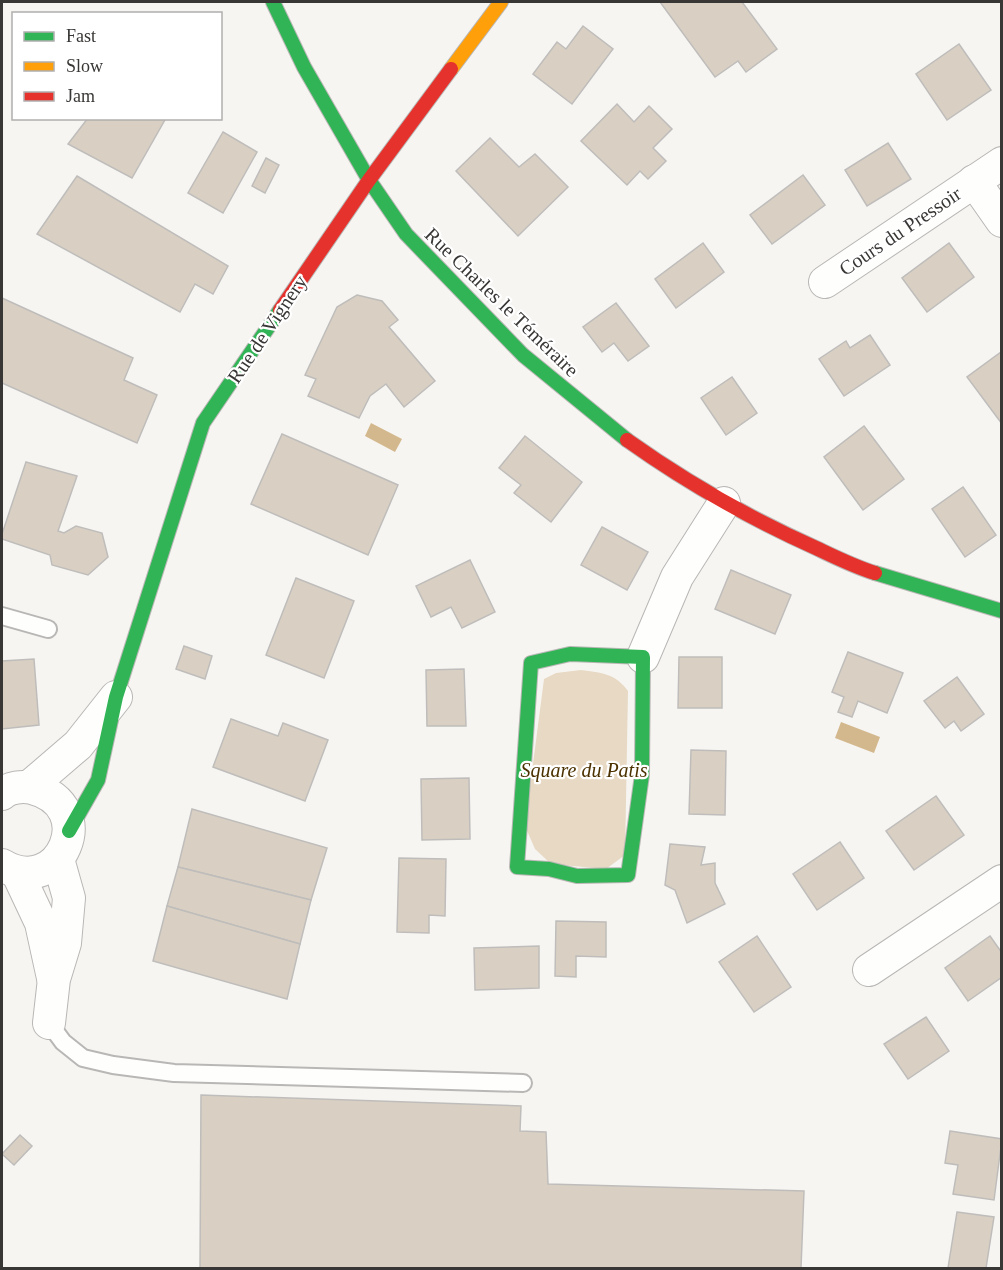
<svg xmlns="http://www.w3.org/2000/svg" width="1003" height="1270" viewBox="0 0 1003 1270" font-family="Georgia,serif">
  <style>
    .green { fill: #e7d9c4 }
    .water { fill: #d3b88d }
    .building { fill: #d9d0c3; stroke: #bfbdbb; stroke-width: 1.5 }
    .lines { fill: none; stroke-linecap: round; stroke-linejoin: round }
    .lane-casing { stroke: #b9b7b5; stroke-width: 20 }
    .street-casing { stroke: #b9b7b5; stroke-width: 34 }
    .fast-casing { stroke: #b9b7b5; stroke-width: 16 }
    .slow-casing { stroke: #b9b7b5; stroke-width: 16 }
    .jam-casing { stroke: #b9b7b5; stroke-width: 16 }
    .lane { stroke: #fefefd; stroke-width: 16 }
    .street { stroke: #fefefd; stroke-width: 32 }
    .fast { stroke: #30b455; stroke-width: 14 }
    .slow { stroke: #ff9f0a; stroke-width: 14 }
    .jam { stroke: #e5322d; stroke-width: 14 }
    .labels { text-anchor: middle; dominant-baseline: central; stroke-width: 4.5; stroke-linejoin: round; paint-order: stroke }
    .street-label { font-size: 20px; fill: #393735; stroke: #fff }
    .park-label { font-size: 20px; font-style: italic; fill: #4c3200; stroke: #fff }
  </style>
  <rect width="100%" height="100%" fill="#f7f5f2"/>
  <path class="green" d="M581 670C602 673 615 673 628 691L625 855 606 869 551 864 535 849 525 826 544 679 556 673Z"/>
  <g class="water">
    <polygon points="371,423 402,439 395,452 365,436"/>
    <polygon points="841,722 880,737 874,753 835,738"/>
  </g>
  <g class="building">
    <polygon points="660,2 742,2 777,49 746,72 738,61 715,77"/>
    <polygon points="583,26 613,49 572,104 533,74 557,42 566,49"/>
    <polygon points="959,44 991,90 947,120 916,74"/>
    <polygon points="617,104 634,122 649,106 672,129 653,148 666,161 648,179 640,171 627,185 581,141"/>
    <polygon points="88,118 166,118 132,178 68,144"/>
    <polygon points="223,132 257,152 223,213 188,193"/>
    <polygon points="490,138 519,167 535,154 568,187 518,236 456,171"/>
    <polygon points="888,143 911,179 867,206 845,170"/>
    <polygon points="266,158 279,165 265,193 252,186"/>
    <polygon points="803,175 825,205 772,244 750,215"/>
    <polygon points="77,176 228,266 213,294 195,284 180,312 37,234"/>
    <polygon points="703,243 724,272 676,308 655,279"/>
    <polygon points="949,243 974,277 927,312 902,278"/>
    <polygon points="357,295 382,301 398,320 389,327 435,381 404,407 386,384 370,396 359,418 308,396 316,379 305,375 337,307"/>
    <polygon points="2,298 133,358 124,380 157,395 137,443 2,383"/>
    <polygon points="616,303 649,346 628,361 614,343 602,352 583,327"/>
    <polygon points="870,335 890,365 844,396 819,359 846,341 850,348"/>
    <polygon points="1001,352 1002,353 1002,424 967,377"/>
    <polygon points="732,377 757,413 726,435 701,398"/>
    <polygon points="864,426 904,479 863,510 824,457"/>
    <polygon points="282,434 398,485 368,555 251,504"/>
    <polygon points="525,436 582,482 551,522 514,493 521,485 499,468"/>
    <polygon points="26,462 77,476 58,531 64,533 76,526 102,533 108,557 88,575 52,565 50,555 2,539 2,534"/>
    <polygon points="963,487 996,535 965,557 932,509"/>
    <polygon points="602,527 648,552 627,590 581,565"/>
    <polygon points="470,560 495,612 462,628 451,607 431,617 416,586"/>
    <polygon points="731,570 791,595 775,634 715,609"/>
    <polygon points="296,578 354,601 324,678 266,655"/>
    <polygon points="184,646 212,656 205,679 176,669"/>
    <polygon points="848,652 903,673 887,713 858,701 852,717 838,712 844,697 832,692"/>
    <polygon points="679,657 722,657 722,708 678,708"/>
    <polygon points="34,659 39,725 2,729 2,661"/>
    <polygon points="464,669 466,726 427,726 426,670"/>
    <polygon points="957,677 984,714 961,731 954,721 945,728 924,701"/>
    <polygon points="231,719 278,736 283,723 328,740 305,801 213,767"/>
    <polygon points="691,750 726,751 725,815 689,814"/>
    <polygon points="469,778 470,839 422,840 421,779"/>
    <polygon points="936,796 964,835 914,870 886,831"/>
    <polygon points="192,809 327,848 311,900 178,867"/>
    <polygon points="840,842 864,878 817,910 793,874"/>
    <polygon points="670,844 705,847 701,865 715,863 715,883 725,904 687,923 675,890 665,885"/>
    <polygon points="399,858 446,859 445,916 429,915 429,933 397,932"/>
    <polygon points="178,867 311,900 300,944 167,906"/>
    <polygon points="167,906 300,944 287,999 153,961"/>
    <polygon points="556,921 606,922 606,957 576,956 576,977 555,976"/>
    <polygon points="757,936 791,987 754,1012 719,962"/>
    <polygon points="990,936 1002,953 1002,977 968,1001 945,968"/>
    <polygon points="539,946 539,988 475,990 474,948"/>
    <polygon points="926,1017 949,1051 908,1079 884,1044"/>
    <polygon points="201,1095 521,1106 520,1131 546,1132 548,1184 804,1191 801,1268 200,1268"/>
    <polygon points="950,1131 1002,1139 994,1200 953,1194 958,1165 945,1163"/>
    <polygon points="20,1135 32,1146 14,1165 2,1154"/>
    <polygon points="957,1212 994,1217 986,1268 948,1268"/>
  </g>
  <g class="lines">
    <g class="lane-casing">
      <g id="lane">
        <polyline points="2,616 48,629"/>
        <polyline points="49,1023 63,1042 83,1058 113,1065 174,1073 523,1083"/>
      </g>
    </g>
    <g class="street-casing">
      <g id="street">
        <polyline points="974,181 1002,221"/>
        <polyline points="825,282 1002,163"/>
        <polyline points="643,657 677,577 724,503"/>
        <polyline points="29,787 78,745 116,697"/>
        <path d="M2 794C9 787 23 786 32 788 102 806 60 900 2 865"/>
        <polyline points="17,872 41,923 53,978"/>
        <polyline points="869,970 1002,881"/>
        <polyline points="49,1023 54,979 65,943 69,898 58,859"/>
      </g>
    </g>
    <g class="fast-casing">
      <g id="fast">
        <polyline points="273,2 304,67 369,180 406,234 523,355 627,440"/>
        <polyline points="875,573 1002,611"/>
        <polygon points="570,654 643,657 642,775 628,875 577,876 549,869 517,867 531,663"/>
        <polyline points="69,831 98,780 116,697 203,423 280,310"/>
      </g>
    </g>
    <g class="slow-casing">
      <polyline id="slow" points="451,69 501,2"/>
    </g>
    <g class="jam-casing">
      <g id="jam">
        <polyline points="280,310 369,180 451,69"/>
        <path d="M627 440C686 482 749 518 816 548 835 557 855 567 875 573"/>
      </g>
    </g>
    <use href="#lane" class="lane"/>
    <use href="#street" class="street"/>
    <use href="#fast" class="fast"/>
    <use href="#slow" class="slow"/>
    <use href="#jam" class="jam"/>
  </g>
  <g class="labels">
    <g class="street-label">
      <text transform="translate(900 231) rotate(-34)">Cours du Pressoir</text>
      <text transform="translate(502 302) rotate(44)">Rue Charles le Téméraire</text>
      <text transform="translate(267 329) rotate(-56)">Rue de Vignery</text>
    </g>
    <g class="park-label">
      <text x="584" y="770">Square du Patis</text>
    </g>
  </g>
  <rect width="1003" height="1270" fill="none" stroke="#393735" stroke-width="6"/>
  <rect x="12" y="12" width="210" height="108" fill="#ffffff" stroke="#b0afae" stroke-width="1.5"/>
  <rect x="24" y="32" width="30" height="9" fill="#30b455" stroke="#b0afae" stroke-width="1.5"/>
  <text x="66" y="42" font-size="18" fill="#393735">Fast</text>
  <rect x="24" y="62" width="30" height="9" fill="#ff9f0a" stroke="#b0afae" stroke-width="1.5"/>
  <text x="66" y="72" font-size="18" fill="#393735">Slow</text>
  <rect x="24" y="92" width="30" height="9" fill="#e5322d" stroke="#b0afae" stroke-width="1.5"/>
  <text x="66" y="102" font-size="18" fill="#393735">Jam</text>
</svg>
